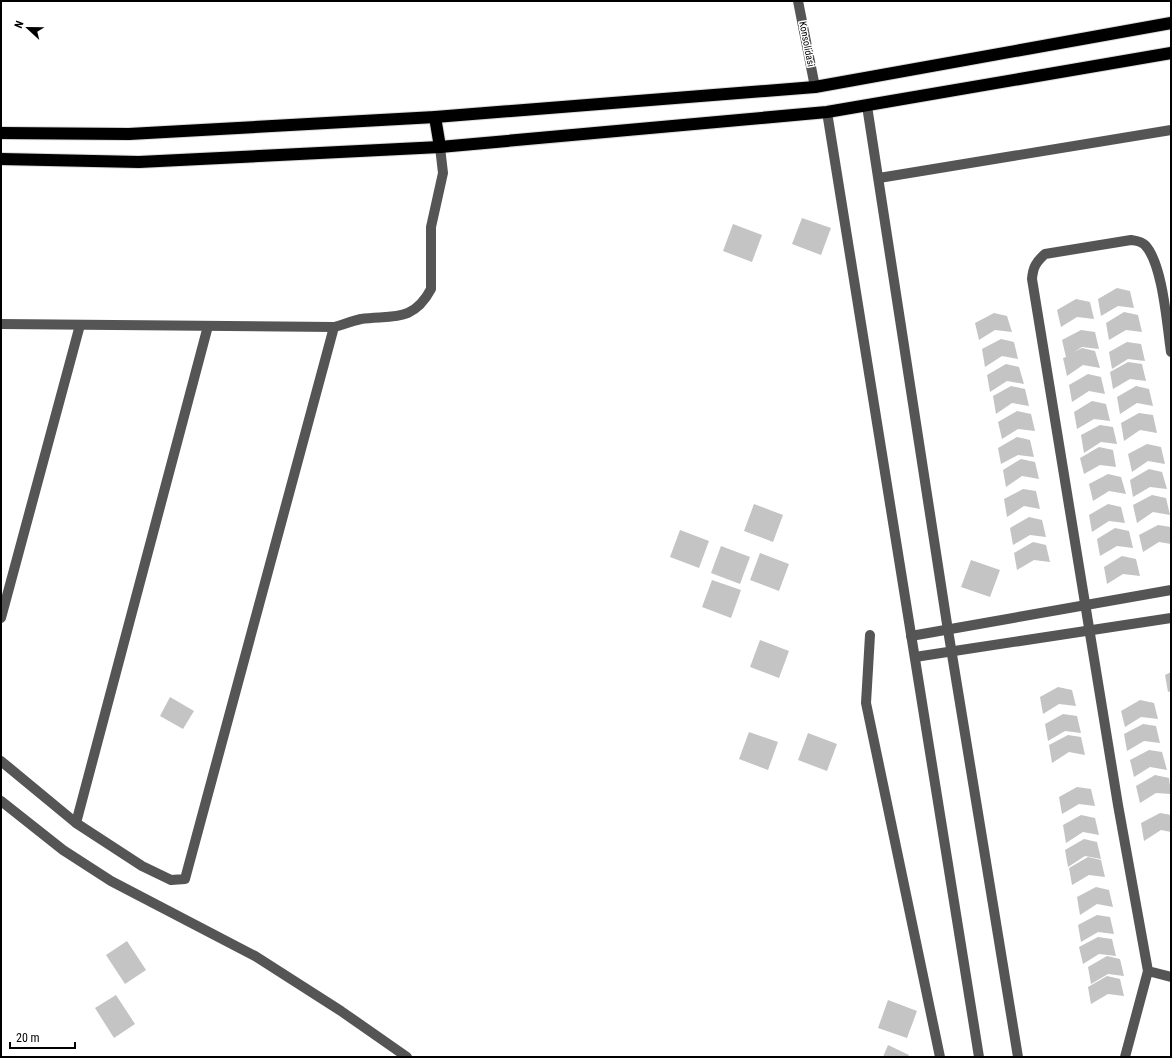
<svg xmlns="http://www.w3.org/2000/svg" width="1172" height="1058" viewBox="0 0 1172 1058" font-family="'Roboto Condensed',sans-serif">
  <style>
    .building { fill: #c4c4c4 }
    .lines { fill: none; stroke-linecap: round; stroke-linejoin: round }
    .highway-casing { stroke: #dbdbdb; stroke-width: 14 }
    .minor { stroke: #555; stroke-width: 10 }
    .highway { stroke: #000; stroke-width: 12 }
    .labels { text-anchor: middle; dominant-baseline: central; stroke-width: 3; stroke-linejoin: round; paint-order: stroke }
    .street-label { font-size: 10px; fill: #000; stroke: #fff }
  </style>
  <rect width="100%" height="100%" fill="#fff"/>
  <g class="building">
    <polygon points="802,218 831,228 821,255 792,244"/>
    <polygon points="733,224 762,235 752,262 723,251"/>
    <polygon points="1117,288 1130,291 1134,308 1118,306 1101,316 1098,299"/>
    <polygon points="1076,299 1090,302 1094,319 1077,317 1061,327 1057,310"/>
    <polygon points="1124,312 1138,315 1142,332 1126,330 1109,340 1106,323"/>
    <polygon points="994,313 1007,316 1012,332 995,330 979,340 975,323"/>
    <polygon points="1081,330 1095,332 1099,349 1082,347 1074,352 1082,348 1095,351 1100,368 1083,365 1067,376 1063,358 1066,357 1062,340"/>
    <polygon points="1001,339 1014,342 1018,359 1002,356 985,367 982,349"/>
    <polygon points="1127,342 1141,344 1145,361 1128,359 1112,369 1109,352"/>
    <polygon points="1128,362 1142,364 1146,381 1130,379 1113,389 1110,372"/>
    <polygon points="1006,364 1019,367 1024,384 1007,381 990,392 987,375"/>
    <polygon points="1088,374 1101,377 1105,394 1089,391 1072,402 1069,385"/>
    <polygon points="1011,386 1025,389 1029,406 1012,403 996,414 993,396"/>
    <polygon points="1136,386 1149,389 1153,406 1137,403 1120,414 1117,397"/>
    <polygon points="1092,401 1106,404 1110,421 1094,419 1077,429 1074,412"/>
    <polygon points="1017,411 1031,414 1035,431 1018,429 1002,439 998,422"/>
    <polygon points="1139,413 1153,415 1157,433 1140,430 1124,441 1121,423"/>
    <polygon points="1100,425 1113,427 1117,444 1101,442 1084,453 1081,435"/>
    <polygon points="1017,437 1030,440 1034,457 1018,455 1001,464 998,448"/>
    <polygon points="1147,444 1161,447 1165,464 1148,461 1132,472 1128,454"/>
    <polygon points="1099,447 1113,450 1116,467 1100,465 1084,474 1080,458"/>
    <polygon points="1021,459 1035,462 1039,479 1022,476 1006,487 1003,470"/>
    <polygon points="1149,469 1162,472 1167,489 1150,487 1133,497 1130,480"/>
    <polygon points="1108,474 1121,477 1126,494 1109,491 1093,501 1089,484"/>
    <polygon points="1023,489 1036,491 1040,509 1024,506 1007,517 1004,499"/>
    <polygon points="1152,495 1166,498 1170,515 1153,512 1137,523 1133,505"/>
    <polygon points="754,504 783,515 773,542 744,531"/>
    <polygon points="1108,504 1121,507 1125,523 1109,521 1092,532 1089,515"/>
    <polygon points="1029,517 1042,520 1046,537 1030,535 1013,545 1010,528"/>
    <polygon points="1158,525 1171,527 1171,544 1159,542 1143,552 1139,535"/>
    <polygon points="1115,528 1129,531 1133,548 1117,546 1100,556 1097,539"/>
    <polygon points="680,530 709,541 699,568 670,557"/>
    <polygon points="1033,542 1046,545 1050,562 1034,560 1017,570 1014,553"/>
    <polygon points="721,546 750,557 740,584 711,573"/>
    <polygon points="760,553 789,564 779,591 750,580"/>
    <polygon points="1122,556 1136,559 1140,576 1123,574 1107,584 1104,567"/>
    <polygon points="971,560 1000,570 990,597 961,587"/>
    <polygon points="712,580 741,590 731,618 702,607"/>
    <polygon points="760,640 789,651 779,678 750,667"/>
    <polygon points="1171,672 1171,691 1168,692 1165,675"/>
    <polygon points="1058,687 1072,690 1076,706 1059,704 1043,714 1040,697"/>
    <polygon points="170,697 194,711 183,729 160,716"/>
    <polygon points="1140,700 1154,703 1158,719 1141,717 1125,727 1121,711"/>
    <polygon points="1063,714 1077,716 1081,733 1065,731 1048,741 1045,724"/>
    <polygon points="1143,724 1156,726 1160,743 1144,741 1127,751 1124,734"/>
    <polygon points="749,732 778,742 768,770 739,759"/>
    <polygon points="808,733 837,744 827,771 798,760"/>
    <polygon points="1068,735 1081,737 1085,755 1069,752 1052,763 1049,745"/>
    <polygon points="1149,750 1162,752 1167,770 1150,767 1134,777 1130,760"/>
    <polygon points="1155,775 1169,778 1171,794 1156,793 1140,803 1136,786"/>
    <polygon points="1077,787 1091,789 1095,806 1079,804 1062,814 1059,797"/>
    <polygon points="1160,813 1171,815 1171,832 1161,830 1144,841 1141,823"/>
    <polygon points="1081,815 1095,818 1099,835 1083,832 1066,843 1063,825"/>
    <polygon points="1084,839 1097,842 1101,859 1085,856 1068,867 1065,850"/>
    <polygon points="1088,857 1101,860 1105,877 1089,875 1072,885 1069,868"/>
    <polygon points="1096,887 1109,890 1113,907 1097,904 1080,915 1077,897"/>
    <polygon points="1097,915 1110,917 1114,934 1098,932 1081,942 1078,925"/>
    <polygon points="1098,937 1112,939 1116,956 1099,954 1083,964 1079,947"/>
    <polygon points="127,941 146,970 125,984 106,955"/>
    <polygon points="1107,956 1120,959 1124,976 1108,974 1091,984 1088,967"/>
    <polygon points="1107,976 1120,979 1124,996 1108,994 1091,1004 1088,987"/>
    <polygon points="116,995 135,1024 114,1038 95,1008"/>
    <polygon points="888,1000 917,1011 907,1038 878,1028"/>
    <polygon points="888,1045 909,1055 908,1057 883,1057"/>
  </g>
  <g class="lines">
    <g class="highway-casing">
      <g id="highway">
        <polyline points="435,117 440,147"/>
        <polyline points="1,133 129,134 435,117 815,87 1171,23"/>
        <polyline points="1,159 139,162 440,147 827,112 1171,53"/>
      </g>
    </g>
    <g class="minor">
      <polyline points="798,1 815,87"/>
      <polyline points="867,106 947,624 1018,1057"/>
      <polyline points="827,112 979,1057"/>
      <polyline points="879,178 1171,130"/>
      <polyline points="1,324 334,327"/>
      <path d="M208 326 76 823 142 866 171 880 185 879 334 327C342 325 352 321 361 319 392 315 413 323 431 289V227L443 173 440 147"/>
      <path d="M1171 352C1167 326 1163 264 1145 245 1141 241 1137 241 1131 240L1045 254C1036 262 1033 267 1032 279L1118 805 1148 971 1171 977"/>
      <polyline points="1,618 80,325"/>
      <polyline points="870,635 866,703 940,1057"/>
      <polyline points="911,636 1171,590"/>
      <polyline points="915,657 1171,618"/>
      <polyline points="1,761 76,823"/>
      <polyline points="1,801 63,850 111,881 255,956 341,1011 407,1057"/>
      <polyline points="1125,1057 1148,971"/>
    </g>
    <use href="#highway" class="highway"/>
  </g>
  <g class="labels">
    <g class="street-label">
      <text transform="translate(807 44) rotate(79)">Konsolidasi</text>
    </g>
  </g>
  <rect width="1172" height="1058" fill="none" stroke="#000000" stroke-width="4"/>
  <g transform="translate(28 28) rotate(292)" stroke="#ffffff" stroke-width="3" paint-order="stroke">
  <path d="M0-3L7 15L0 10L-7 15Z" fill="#000000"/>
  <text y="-6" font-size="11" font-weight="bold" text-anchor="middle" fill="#000000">N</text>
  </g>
  <path d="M10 1042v6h65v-6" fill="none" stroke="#000000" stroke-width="2"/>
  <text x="16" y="1042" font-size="12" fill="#000000" stroke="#ffffff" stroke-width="3" paint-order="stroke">20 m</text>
</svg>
